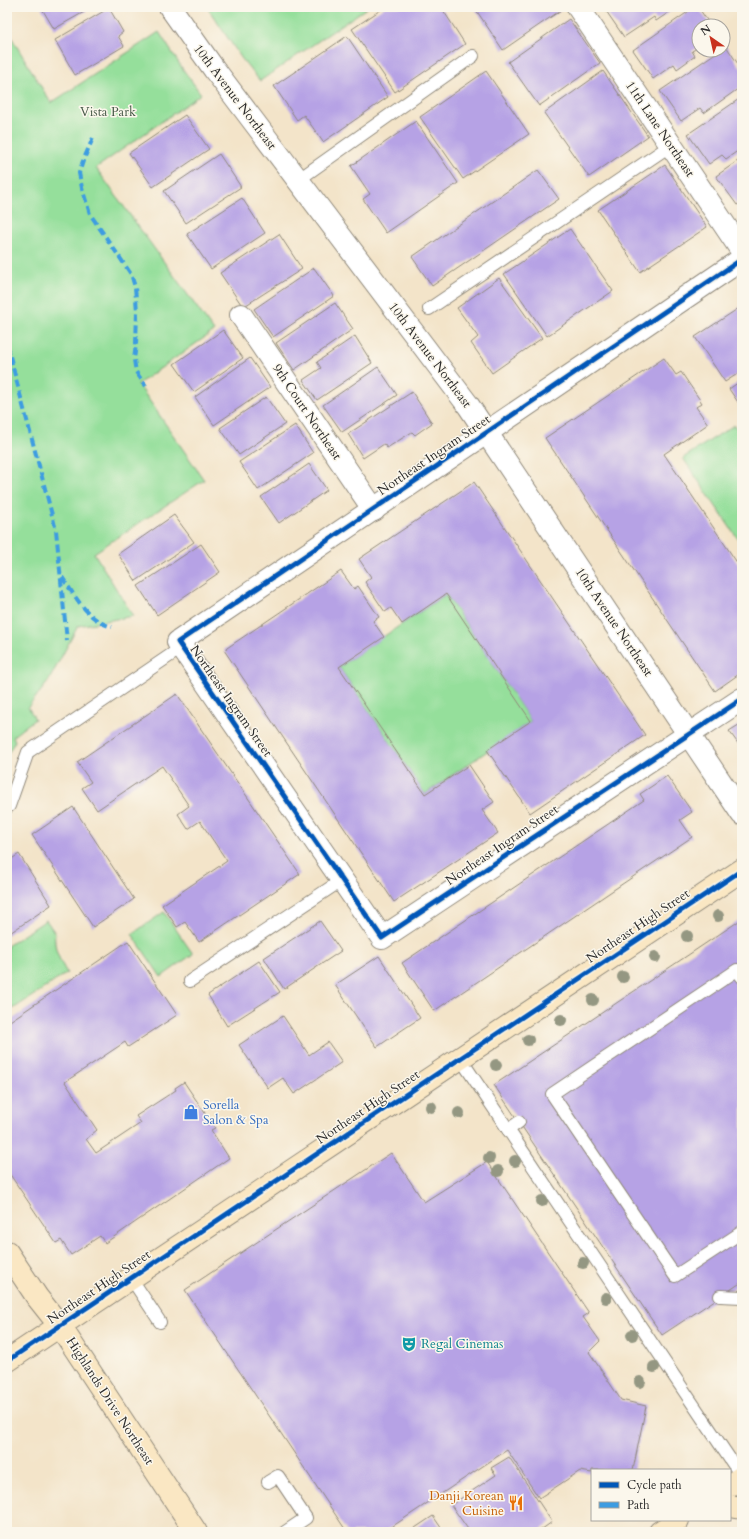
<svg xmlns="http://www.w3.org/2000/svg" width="749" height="1539" viewBox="0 0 749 1539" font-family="Cardo,serif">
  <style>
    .green { fill: #95df9b; stroke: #608563 }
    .building { fill: #b6a2e5 }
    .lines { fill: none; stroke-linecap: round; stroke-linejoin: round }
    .lane-casing { stroke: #8f887a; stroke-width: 14 }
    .street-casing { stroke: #8f887a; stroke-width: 24 }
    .secondary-casing { stroke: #8f887a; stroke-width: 24 }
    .lane { stroke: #fff; stroke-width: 12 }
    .street { stroke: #fff; stroke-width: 22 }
    .secondary { stroke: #fae7c3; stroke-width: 22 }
    .quiet { stroke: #3d9ce1; stroke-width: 4; stroke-dasharray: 8 4; stroke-linecap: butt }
    .cycleway-casing { stroke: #fbf7ec; stroke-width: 8 }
    .cycleway { stroke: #0057b8; stroke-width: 5 }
    .tree { fill: #949782 }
    .labels { text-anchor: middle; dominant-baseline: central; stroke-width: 3; stroke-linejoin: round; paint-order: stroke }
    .street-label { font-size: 13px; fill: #2b2b2b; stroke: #fbf7ec }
    .park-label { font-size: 13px; fill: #465847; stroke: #fbf7ec }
    .shop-label { font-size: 13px; fill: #366cbe; stroke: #fbf7ec; text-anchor: start }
    .culture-label { font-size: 13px; fill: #0d838f; stroke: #fbf7ec; text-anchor: start }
    .food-label { font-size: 13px; fill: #c56008; stroke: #fbf7ec; text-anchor: end }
  </style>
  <rect width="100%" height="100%" fill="#fbf7ec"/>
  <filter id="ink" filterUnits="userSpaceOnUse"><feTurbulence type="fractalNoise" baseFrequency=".025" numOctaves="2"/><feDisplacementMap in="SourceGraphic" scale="8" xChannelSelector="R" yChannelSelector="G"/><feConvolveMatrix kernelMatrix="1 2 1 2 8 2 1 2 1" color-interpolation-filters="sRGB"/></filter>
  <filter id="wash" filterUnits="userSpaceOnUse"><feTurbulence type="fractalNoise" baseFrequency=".012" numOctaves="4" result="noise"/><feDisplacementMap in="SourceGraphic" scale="16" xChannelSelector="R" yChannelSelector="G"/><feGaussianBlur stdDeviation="0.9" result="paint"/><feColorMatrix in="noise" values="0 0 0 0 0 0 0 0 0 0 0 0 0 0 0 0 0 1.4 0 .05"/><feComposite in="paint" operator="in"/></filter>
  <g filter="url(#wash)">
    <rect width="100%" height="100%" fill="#f3e4c9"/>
    <g class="green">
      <polygon points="207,7 368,7 260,81 242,59"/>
      <polygon points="7,30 51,103 159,32 182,68 201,94 96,168 214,331 138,384 204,480 94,553 133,616 78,626 48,682 28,707 35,719 13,736 15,741 7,755"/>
      <polygon points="734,425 742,436 742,545 683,458"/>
      <polygon points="446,594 531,721 425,794 339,667"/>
      <polygon points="164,912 193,954 161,977 132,934"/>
      <path d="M46 920 55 933C53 948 60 961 67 973L13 1009 7 1000V946Z"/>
    </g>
    <g id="blocks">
      <g class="building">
        <polygon points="41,7 93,7 54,29"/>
        <polygon points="385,7 441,7 465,44 395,92 352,29"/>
        <polygon points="474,7 563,7 564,8 503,50"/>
        <polygon points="605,7 677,7 656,21 654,17 624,37 604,8"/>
        <polygon points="695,7 698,7 711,26 699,26 699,47 692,51 695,56 677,69 674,64 653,79 633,50"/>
        <polygon points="109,8 123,32 118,36 124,46 75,75 55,40"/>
        <polygon points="569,19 600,63 539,106 508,62"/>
        <polygon points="347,36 388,97 323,142 304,115 297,120 274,86"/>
        <polygon points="726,46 742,70 742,86 704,113 700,108 681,121 660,91 720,50 723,50"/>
        <polygon points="486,71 529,134 463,179 420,117"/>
        <polygon points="603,71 648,136 589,177 544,113"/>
        <polygon points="742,97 742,148 726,159 722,155 709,164 688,134"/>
        <polygon points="185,115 209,149 153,187 129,153"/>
        <polygon points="416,121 458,183 386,233 363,199 370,194 351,166"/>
        <polygon points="219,154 241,187 186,223 164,191"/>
        <polygon points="742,158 742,202 737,205 716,176"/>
        <polygon points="665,165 707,227 640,272 598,210"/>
        <polygon points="538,170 559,199 432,286 412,257"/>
        <polygon points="242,198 265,233 211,269 187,234"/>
        <polygon points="570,229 613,291 547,336 504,274"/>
        <polygon points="279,234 302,269 243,307 220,273"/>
        <polygon points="314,268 334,296 273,337 254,309"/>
        <polygon points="499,278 542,338 492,373 471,343 478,337 457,308"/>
        <polygon points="335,303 353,329 294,370 276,343"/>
        <polygon points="742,306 742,371 725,382 695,337"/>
        <polygon points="223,330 243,358 194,392 174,364"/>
        <polygon points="355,336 372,363 317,400 303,380 321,368 317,362"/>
        <polygon points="250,358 270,387 214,425 195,397"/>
        <polygon points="664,358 676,375 681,372 702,403 696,407 708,424 664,454 742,570 742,672 715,691 545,438"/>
        <polygon points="378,367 397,395 342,432 323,405"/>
        <polygon points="742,380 742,408 729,389"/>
        <polygon points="412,392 432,423 415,435 412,432 387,448 384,444 363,458 348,434"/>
        <polygon points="266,397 285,424 239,455 220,428"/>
        <polygon points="295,425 313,453 258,490 239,462"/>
        <polygon points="309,464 327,490 279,523 261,497"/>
        <polygon points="474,482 645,735 530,813 487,750 531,721 446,594 402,624 391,608 385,612 365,582 371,577 359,559"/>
        <polygon points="174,515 194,542 136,581 118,554"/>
        <polygon points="201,544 220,572 157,615 138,586"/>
        <polygon points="341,571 354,589 358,586 379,617 373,621 384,637 339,667 425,794 469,765 494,802 482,810 498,833 394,902 224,650"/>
        <polygon points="177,694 300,874 199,942 185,922 177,927 162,905 227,861 200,821 188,829 178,814 189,806 162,766 97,810 82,788 91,782 77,762"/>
        <polygon points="742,723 742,749 729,731"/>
        <polygon points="667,776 692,812 680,820 692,837 434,1011 402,963 644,800 640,794"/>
        <polygon points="73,807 134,899 93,927 32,835"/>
        <polygon points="19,854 51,905 7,935 7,862"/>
        <polygon points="742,919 742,1282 662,1335 494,1085"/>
        <polygon points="320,921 341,951 284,989 264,958"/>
        <polygon points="128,941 177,1015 128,1047 125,1042 65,1082 97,1130 86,1139 96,1153 141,1123 136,1116 176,1090 175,1088 184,1082 215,1128 211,1130 229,1158 105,1243 100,1236 71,1255 61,1240 56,1243 7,1170 7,1023"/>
        <polygon points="379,956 420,1018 377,1047 335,985"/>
        <polygon points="259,961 280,992 227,1026 208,995"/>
        <polygon points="283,1016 309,1055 328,1042 342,1062 294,1094 283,1078 268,1088 239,1045"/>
        <polygon points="391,1153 424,1202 487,1162 589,1313 583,1317 600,1341 589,1352 621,1400 646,1406 633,1470 592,1470 592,1473 580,1471 539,1498 507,1450 384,1532 347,1532 185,1290"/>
        <polygon points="509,1457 552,1522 538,1532 470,1532 451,1505 496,1475 491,1468"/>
        <polygon points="433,1516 444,1532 409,1532"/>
      </g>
    </g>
  </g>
  <g filter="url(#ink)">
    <use href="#blocks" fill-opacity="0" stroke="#8f887a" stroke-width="1"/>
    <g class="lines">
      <g class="lane-casing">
        <g id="lane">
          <polyline points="298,180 473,56"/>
          <polyline points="429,309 671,145"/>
          <polyline points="7,807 9,806 28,752 181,648"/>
          <polyline points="742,977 737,970 552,1094 675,1276 742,1232"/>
          <polyline points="190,981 342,880"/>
          <polyline points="460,1058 742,1477"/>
          <polyline points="508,1130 519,1122"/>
          <polyline points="131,1278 160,1322"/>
          <polyline points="720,1296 742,1297"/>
          <polyline points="268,1482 278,1476 306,1518 285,1532"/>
        </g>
      </g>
      <g class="street-casing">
        <g id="street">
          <polyline points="170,7 214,69 468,405 742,814"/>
          <polyline points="578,7 742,251"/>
          <polyline points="742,259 178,642 382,938 742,699"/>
          <polyline points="241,315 374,510"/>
        </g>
      </g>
      <g class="secondary-casing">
        <g id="secondary">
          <polyline points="7,1252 37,1297 60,1326 196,1532"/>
          <polyline points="7,1361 742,870"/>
          <polyline points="730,1485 742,1477"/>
          <polyline points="730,1506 742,1508"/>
          <polyline points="660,1532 678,1520"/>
        </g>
      </g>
      <use href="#lane" class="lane"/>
      <use href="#street" class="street"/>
      <use href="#secondary" class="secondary"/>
      <g class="quiet">
        <polyline points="93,138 83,161 79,173 82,188 90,214 131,274 135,287 137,311 136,344 134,360 136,372 146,386"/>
        <polyline points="7,345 56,530 67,641"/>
        <path d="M62 577C75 596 88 621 112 627"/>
      </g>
      <g class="cycleway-casing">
        <g id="cycleway">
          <polyline points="742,259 178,642 382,938 742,699"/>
          <polyline points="7,1361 742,870"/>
        </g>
      </g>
      <use href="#cycleway" class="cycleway"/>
    </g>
    <g class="tree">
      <circle cx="718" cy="916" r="6"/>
      <circle cx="687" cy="936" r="6"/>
      <circle cx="655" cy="957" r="6"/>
      <circle cx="623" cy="977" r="6"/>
      <circle cx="593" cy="1000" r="6"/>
      <circle cx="561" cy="1020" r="6"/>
      <circle cx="528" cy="1040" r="6"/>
      <circle cx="496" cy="1065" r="6"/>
      <circle cx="431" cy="1107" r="6"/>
      <circle cx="459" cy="1113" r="6"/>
      <circle cx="489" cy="1158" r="6"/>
      <circle cx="515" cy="1161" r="6"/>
      <circle cx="498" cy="1171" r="6"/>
      <circle cx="542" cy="1201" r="6"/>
      <circle cx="583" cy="1263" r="6"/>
      <circle cx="606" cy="1298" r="6"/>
      <circle cx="632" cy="1335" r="6"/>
      <circle cx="654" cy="1367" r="6"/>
      <circle cx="640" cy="1382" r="6"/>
    </g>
  </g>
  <defs>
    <g id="shop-bare" transform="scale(1.2)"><path d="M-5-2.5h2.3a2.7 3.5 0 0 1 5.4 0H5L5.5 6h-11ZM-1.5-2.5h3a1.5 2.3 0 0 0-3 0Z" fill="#3f7fe0" stroke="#fbf7ec" stroke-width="2.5" paint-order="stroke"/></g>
    <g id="theatre-bare" transform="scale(1.2)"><path d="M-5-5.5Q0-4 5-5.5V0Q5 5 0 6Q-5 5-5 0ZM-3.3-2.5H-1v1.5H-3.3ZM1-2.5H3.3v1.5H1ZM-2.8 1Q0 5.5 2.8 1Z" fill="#0f9aa8" stroke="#fbf7ec" stroke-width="2.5" paint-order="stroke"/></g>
    <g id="restaurant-bare" transform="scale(1.2)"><path d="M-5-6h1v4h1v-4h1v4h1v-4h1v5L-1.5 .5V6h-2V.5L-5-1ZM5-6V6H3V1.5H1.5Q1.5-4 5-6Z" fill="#e8710a" stroke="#fbf7ec" stroke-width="2.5" paint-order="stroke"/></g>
  </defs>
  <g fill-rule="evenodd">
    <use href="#shop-bare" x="191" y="1112"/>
    <use href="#theatre-bare" x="409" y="1344"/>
    <use href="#restaurant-bare" x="516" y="1503"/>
  </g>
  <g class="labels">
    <g class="street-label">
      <text transform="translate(235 97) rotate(53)">10th Avenue Northeast</text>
      <text transform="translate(660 129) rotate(56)">11th Lane Northeast</text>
      <text transform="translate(430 355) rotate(53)">10th Avenue Northeast</text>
      <text transform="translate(307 412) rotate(56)">9th Court Northeast</text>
      <text transform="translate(434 455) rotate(-34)">Northeast Ingram Street</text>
      <text transform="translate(614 622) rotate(56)">10th Avenue Northeast</text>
      <text transform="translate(231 701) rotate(55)">Northeast Ingram Street</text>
      <text transform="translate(502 845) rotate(-34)">Northeast Ingram Street</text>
      <text transform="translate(638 926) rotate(-34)">Northeast High Street</text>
      <text transform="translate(368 1107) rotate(-34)">Northeast High Street</text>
      <text transform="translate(99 1287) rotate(-34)">Northeast High Street</text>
      <text transform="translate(110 1401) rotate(57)">Highlands Drive Northeast</text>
    </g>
    <g class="park-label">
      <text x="108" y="112">Vista Park</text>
    </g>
    <g class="shop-label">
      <text x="203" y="1105">Sorella<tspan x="203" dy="15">Salon &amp; Spa</tspan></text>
    </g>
    <g class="culture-label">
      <text x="421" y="1344">Regal Cinemas</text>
    </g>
    <g class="food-label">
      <text x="504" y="1496">Danji Korean<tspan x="504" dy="15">Cuisine</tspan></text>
    </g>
  </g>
  <rect width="749" height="1539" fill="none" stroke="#fbf7ec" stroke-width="24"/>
  <rect x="591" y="1469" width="140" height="52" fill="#fbf7ec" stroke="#a8a59f"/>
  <rect x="599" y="1482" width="20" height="6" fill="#0057b8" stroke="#a8a59f"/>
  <text x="627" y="1489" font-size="12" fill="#2b2b2b">Cycle path</text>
  <rect x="599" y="1502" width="20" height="6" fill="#3d9ce1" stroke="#a8a59f"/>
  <text x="627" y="1509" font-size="12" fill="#2b2b2b">Path</text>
  <g transform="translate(711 38) rotate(326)"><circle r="19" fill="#fbf7ec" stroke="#a8a59f"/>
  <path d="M0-3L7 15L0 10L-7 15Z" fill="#c8321e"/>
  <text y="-6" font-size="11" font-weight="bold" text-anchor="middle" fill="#2b2b2b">N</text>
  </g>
</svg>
